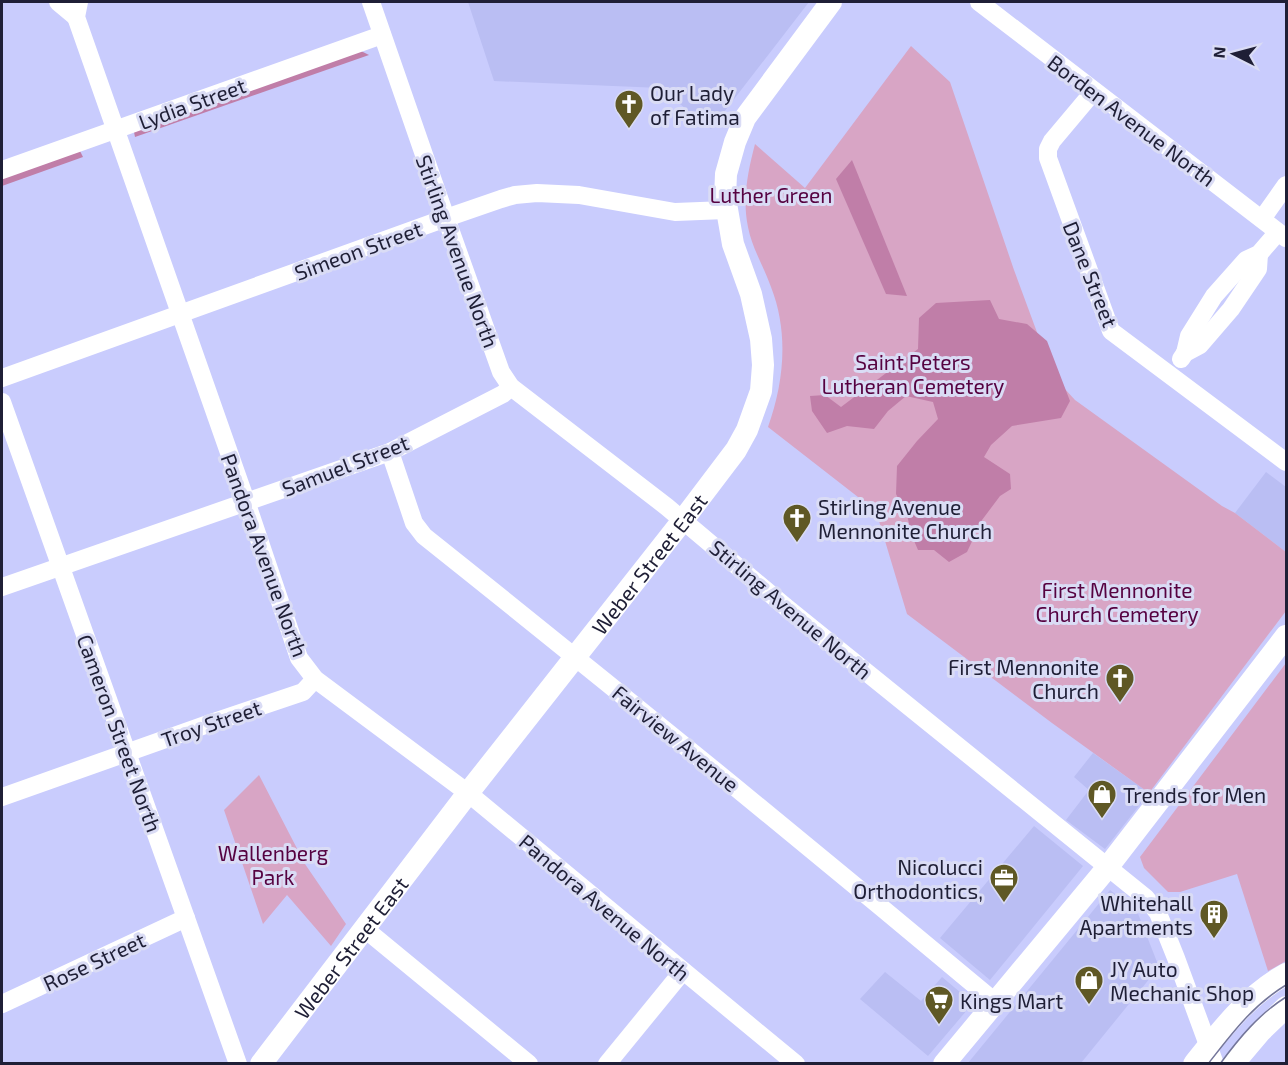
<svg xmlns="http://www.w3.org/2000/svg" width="1288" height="1065" viewBox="0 0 1288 1065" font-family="'Exo 2',sans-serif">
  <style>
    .built { fill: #babef3 }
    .green { fill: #d8a5c5 }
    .forest { fill: #c07ea8 }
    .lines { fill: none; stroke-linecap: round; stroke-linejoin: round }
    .minor { stroke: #fff; stroke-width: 18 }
    .major { stroke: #fff; stroke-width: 22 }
    .tram { stroke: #74769a; stroke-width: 1.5 }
    .labels { text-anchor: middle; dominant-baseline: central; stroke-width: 6; stroke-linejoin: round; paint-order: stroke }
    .poi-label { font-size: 21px; fill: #1f1f36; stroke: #dadcf5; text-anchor: start }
    .street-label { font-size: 21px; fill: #1f1f36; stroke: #dadcf5 }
    .park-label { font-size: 21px; fill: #560241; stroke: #dadcf5 }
  </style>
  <rect width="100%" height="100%" fill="#c9ccfd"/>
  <g class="built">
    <polygon points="468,2 809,2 711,129 660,88 494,81"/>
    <polygon points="1266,472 1286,487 1286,552 1235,513"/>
    <polygon points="1093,753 1149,793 1105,849 1066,820 1089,790 1074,777"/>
    <polygon points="1034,826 1083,866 990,980 940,938"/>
    <polygon points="1110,890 1137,911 1159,967 1081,1063 968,1063"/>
    <polygon points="885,972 921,1001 942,977 973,1003 928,1056 860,999"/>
  </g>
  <g class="green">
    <path d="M911 46 950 82 1014 270 1048 362 1064 388 1075 400 1222 506 1235 513 1286 552V611L1149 793 1052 723 907 614 876 511 768 427C784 382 789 333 771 287 764 267 752 248 748 227 742 199 748 171 755 144L805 188Z"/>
    <polygon points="1286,663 1286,961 1268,971 1237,874 1180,892 1168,892 1144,868 1140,857"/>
    <polygon points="259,775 305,864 346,924 331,946 287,895 263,924 224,810"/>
  </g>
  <g class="forest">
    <polygon points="361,51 369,55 135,137 134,132"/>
    <polygon points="80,151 83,157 2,186 2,178"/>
    <polygon points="852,160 907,296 886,294 836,179"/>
    <polygon points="990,300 999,319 1027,324 1047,341 1070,401 1061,418 1012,426 991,445 984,457 1010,474 1011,489 1000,496 982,520 967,552 949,562 934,550 918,550 912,536 907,515 896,494 897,466 917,441 938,419 933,402 906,396 888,411 874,429 847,426 827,433 812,411 810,396 825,395 841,407 918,349 919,318 936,303"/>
  </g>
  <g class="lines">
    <g class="minor">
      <polyline points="58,2 76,17"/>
      <polyline points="79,2 76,17 246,501 299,658 315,679 468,793 796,1064"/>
      <polyline points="371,2 446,218 501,372 511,387 667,507 787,608 1146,898 1158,913 1176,958 1215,1064"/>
      <polyline points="979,2 1286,238"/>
      <polyline points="1094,91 1052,141 1048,149 1048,158 1111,331 1286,462"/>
      <polyline points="2,170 382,35"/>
      <polyline points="1262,219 1286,185"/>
      <polyline points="1185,353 1189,336 1214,296 1246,260 1259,254 1278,232"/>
      <polyline points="1181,359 1185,353 1200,345 1231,309 1258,269 1259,254"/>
      <polyline points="2,378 446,218 501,199 515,195 537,193 579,195 675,212 726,210"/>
      <polyline points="2,402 238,1064"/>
      <path d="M390 452 414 523 424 536C616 689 806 844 995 1002"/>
      <polyline points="2,587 390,452 503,394 511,387"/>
      <polyline points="2,797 208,724 303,692 315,679"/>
      <polyline points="365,929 529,1064"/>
      <polyline points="2,1004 186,918"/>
      <polyline points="607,1064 683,971"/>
    </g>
    <g class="major">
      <path id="s1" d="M261 1064 468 793 683 520 736 450 747 430 761 391 763 365 761 339 751 294 733 244 725 198 726 174 735 142 745 118 831 2"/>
      <polyline points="944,1064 1107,868 1286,636"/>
      <path d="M1194 1064C1222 1029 1247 996 1286 974"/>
      <polyline points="1233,1064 1261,1031 1286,1007"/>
    </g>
    <g class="tram">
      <path d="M1208 1064C1232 1033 1253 1005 1286 985"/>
      <path d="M1220 1064C1239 1038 1259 1014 1286 997"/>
    </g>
  </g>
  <defs>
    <g id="church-pin" transform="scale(1.5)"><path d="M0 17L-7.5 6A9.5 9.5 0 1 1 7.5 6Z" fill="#5f5825" stroke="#dadcf5"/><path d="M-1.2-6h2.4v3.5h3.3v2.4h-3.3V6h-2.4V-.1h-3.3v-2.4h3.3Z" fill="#fff"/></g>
    <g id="shop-pin" transform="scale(1.5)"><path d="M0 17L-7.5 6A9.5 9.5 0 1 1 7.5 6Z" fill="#5f5825" stroke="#dadcf5"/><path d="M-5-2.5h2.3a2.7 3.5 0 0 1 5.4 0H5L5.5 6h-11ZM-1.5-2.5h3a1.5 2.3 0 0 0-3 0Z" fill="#fff"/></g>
    <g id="office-pin" transform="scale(1.5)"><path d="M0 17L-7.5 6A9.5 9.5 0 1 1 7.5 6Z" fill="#5f5825" stroke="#dadcf5"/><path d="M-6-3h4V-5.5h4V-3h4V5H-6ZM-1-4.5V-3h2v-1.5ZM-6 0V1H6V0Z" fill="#fff"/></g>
    <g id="building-pin" transform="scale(1.5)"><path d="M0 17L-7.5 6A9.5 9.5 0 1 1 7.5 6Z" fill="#5f5825" stroke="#dadcf5"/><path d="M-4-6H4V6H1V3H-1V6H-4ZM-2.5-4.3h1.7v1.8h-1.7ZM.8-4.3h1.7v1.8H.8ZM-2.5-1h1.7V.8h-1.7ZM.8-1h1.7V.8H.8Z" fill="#fff"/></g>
    <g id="supermarket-pin" transform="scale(1.5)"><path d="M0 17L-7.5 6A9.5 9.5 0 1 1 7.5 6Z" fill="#5f5825" stroke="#dadcf5"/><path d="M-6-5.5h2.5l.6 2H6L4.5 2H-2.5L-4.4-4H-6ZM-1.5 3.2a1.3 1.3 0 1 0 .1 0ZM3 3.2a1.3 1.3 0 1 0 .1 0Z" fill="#fff"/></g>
  </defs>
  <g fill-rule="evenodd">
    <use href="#church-pin" x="629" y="104"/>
    <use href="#church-pin" x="797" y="518"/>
    <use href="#church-pin" x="1120" y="678"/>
    <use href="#shop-pin" x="1102" y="794"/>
    <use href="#office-pin" x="1004" y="878"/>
    <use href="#building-pin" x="1214" y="914"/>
    <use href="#shop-pin" x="1089" y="980"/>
    <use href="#supermarket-pin" x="939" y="1000"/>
  </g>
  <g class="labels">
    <g class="poi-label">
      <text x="650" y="92">Our Lady<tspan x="650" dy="24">of Fatima</tspan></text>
      <text x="818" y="506">Stirling Avenue<tspan x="818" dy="24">Mennonite Church</tspan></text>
      <text x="1099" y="666" text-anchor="end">First Mennonite<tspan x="1099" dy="24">Church</tspan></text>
      <text x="1123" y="794">Trends for Men</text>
      <text x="983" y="866" text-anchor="end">Nicolucci<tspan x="983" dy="24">Orthodontics,</tspan></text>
      <text x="1193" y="902" text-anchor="end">Whitehall<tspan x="1193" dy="24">Apartments</tspan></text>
      <text x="1110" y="968">JY Auto<tspan x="1110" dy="24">Mechanic Shop</tspan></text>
      <text x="960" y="1000">Kings Mart</text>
    </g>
    <g class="street-label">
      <text transform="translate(192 103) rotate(-20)">Lydia Street</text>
      <text transform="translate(1132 120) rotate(37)">Borden Avenue North</text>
      <text transform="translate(358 250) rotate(-20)">Simeon Street</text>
      <text transform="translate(458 251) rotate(70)">Stirling Avenue North</text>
      <text transform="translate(1091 274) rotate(68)">Dane Street</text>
      <text transform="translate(345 465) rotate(-21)">Samuel Street</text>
      <text transform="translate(265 555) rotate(70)">Pandora Avenue North</text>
      <text stroke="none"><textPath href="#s1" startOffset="633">Weber Street East</textPath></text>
      <text transform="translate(791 609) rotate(40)">Stirling Avenue North</text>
      <text transform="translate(211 723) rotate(-19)">Troy Street</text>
      <text transform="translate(120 733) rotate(70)">Cameron Street North</text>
      <text transform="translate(676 738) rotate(39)">Fairview Avenue</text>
      <text transform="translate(605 907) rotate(40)">Pandora Avenue North</text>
      <text stroke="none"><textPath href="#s1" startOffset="147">Weber Street East</textPath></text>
      <text transform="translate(94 961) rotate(-25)">Rose Street</text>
    </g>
    <g class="park-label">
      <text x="771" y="194">Luther Green</text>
      <text x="913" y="361">Saint Peters<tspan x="913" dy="24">Lutheran Cemetery</tspan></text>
      <text x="1117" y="589">First Mennonite<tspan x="1117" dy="24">Church Cemetery</tspan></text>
      <text x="273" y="852">Wallenberg<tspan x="273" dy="24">Park</tspan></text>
    </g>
  </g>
  <rect width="1288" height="1065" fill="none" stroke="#1f1f36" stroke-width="6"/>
  <g transform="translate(1234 54) rotate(276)" stroke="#dadcf5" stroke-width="4.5" paint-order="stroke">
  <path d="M0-4.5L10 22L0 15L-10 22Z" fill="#1f1f36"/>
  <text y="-9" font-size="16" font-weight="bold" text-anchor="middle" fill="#1f1f36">N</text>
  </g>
</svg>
